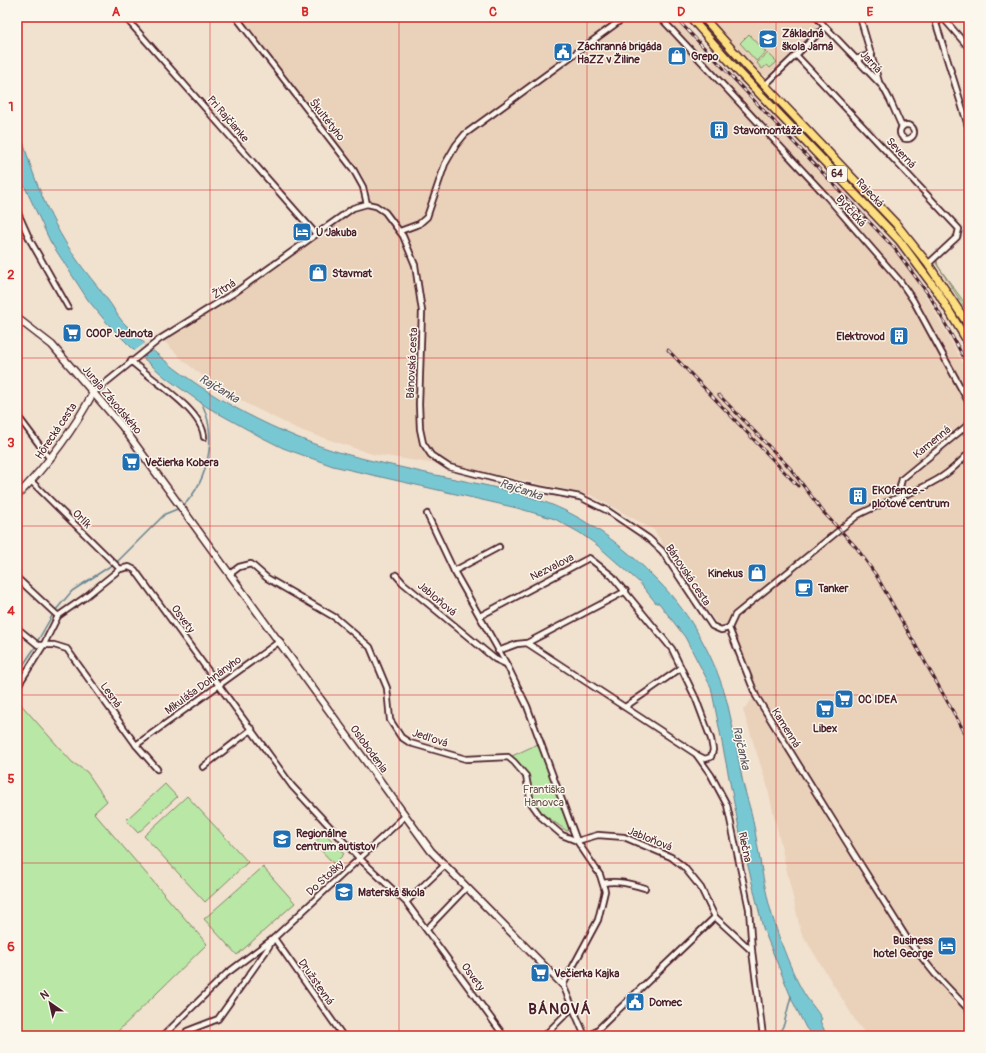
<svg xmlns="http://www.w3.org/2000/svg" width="986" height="1053" viewBox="0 0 986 1053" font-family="Pangolin,sans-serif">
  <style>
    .built { fill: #ead1ba }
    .green { fill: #b9e7a5; stroke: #828368 }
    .water { fill: #78c8d3; stroke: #668490 }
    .pier { fill: #f1e1cf }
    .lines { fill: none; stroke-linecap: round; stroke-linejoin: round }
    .stream { stroke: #668490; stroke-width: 1.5 }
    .minor-casing { stroke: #4a1f2b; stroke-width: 8 }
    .tertiary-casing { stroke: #4a1f2b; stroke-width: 9 }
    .primary-casing { stroke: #4a1f2b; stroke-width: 10 }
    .minor { stroke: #fbf7ec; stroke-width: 4.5 }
    .tertiary { stroke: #fbf7ec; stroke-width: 6 }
    .primary { stroke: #fddf80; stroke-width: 7 }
    .rail-casing { stroke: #4a1f2b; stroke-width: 3 }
    .rail { stroke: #fbf7ec; stroke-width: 1.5; stroke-dasharray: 4.5; stroke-linecap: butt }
    .grid { fill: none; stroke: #d62828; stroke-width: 1; stroke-opacity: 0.55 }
    .labels { text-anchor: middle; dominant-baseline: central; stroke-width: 3; stroke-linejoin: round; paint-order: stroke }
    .shield { fill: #fbf7ec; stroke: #7f6065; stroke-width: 1 }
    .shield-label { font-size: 10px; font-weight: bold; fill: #4a1f2b }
    .poi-label { font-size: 11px; font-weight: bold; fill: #4a1f2b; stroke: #fbf7ec; text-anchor: start }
    .street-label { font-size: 11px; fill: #4a1f2b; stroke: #fbf7ec }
    .park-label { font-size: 11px; fill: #66514a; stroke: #fbf7ec }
    .water-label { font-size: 12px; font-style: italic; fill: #58525d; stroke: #fbf7ec }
    .district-label { font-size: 15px; font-weight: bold; letter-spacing: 1px; fill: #4a1f2b; stroke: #fbf7ec }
    .neatline { fill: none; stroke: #d62828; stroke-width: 1.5 }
    .grid-label { font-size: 13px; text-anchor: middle; font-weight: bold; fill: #d62828 }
  </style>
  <rect width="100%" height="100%" fill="#f1e1cf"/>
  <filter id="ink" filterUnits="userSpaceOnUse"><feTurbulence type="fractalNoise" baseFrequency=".025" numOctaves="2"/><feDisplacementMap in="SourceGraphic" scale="8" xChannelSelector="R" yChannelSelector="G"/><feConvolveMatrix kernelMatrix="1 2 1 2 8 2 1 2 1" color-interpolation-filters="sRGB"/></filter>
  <g filter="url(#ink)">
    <g class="built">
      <polygon points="235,17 672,17 902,259 929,301 969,374 969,1036 867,1036 857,1023 801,932 767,785 743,710 755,696 733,628 716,622 690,586 654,530 591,495 475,470 372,454 300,430 251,406 211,382 185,362 163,340 243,291 349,214 356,210 368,208 370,192 361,173"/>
      <polygon points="710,17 810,17 818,28 768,75 763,76"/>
    </g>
    <g class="green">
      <polygon points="749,34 766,52 756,61 740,43"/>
      <polygon points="768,53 777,62 770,68 767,65 762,69 757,63"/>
      <polygon points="937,261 938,266 969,309 969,314 936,263"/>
      <polygon points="17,700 72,762 87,772 107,801 94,813 207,944 113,1036 17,1036"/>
      <polygon points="538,744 566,818 569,830 567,831 543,814 532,801 527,776 512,756"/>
      <polygon points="165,784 177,797 138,833 126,820"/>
      <polygon points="187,796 248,862 205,902 144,836"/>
      <polygon points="325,833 344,854 334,864 314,843"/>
      <polygon points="263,867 295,903 237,955 204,919"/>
    </g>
    <path class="water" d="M17 118C28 165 47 217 75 257 85 272 97 285 107 299 113 306 116 314 122 321 174 376 239 415 309 442 339 454 373 461 404 468 449 479 496 485 539 500 584 515 625 547 658 581 691 614 717 661 728 706 734 730 737 754 742 778 744 790 749 803 752 816 758 844 761 872 768 900 774 926 792 976 807 998 812 1005 818 1012 822 1019L820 1021 827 1036H813L806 1028 793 1002 763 928 740 833 711 687 685 637 659 603H656L639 582 597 545 580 533 555 519 517 508 333 466 283 448 261 437 207 407 166 378 135 351 107 323 88 300 50 241 17 170Z"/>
    <polygon class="pier" points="147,342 155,349 141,359 133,352"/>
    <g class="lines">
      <g class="stream">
        <path d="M183 506C209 480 218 434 201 402"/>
        <polyline points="55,611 72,591 118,561 165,514 180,508"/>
        <polyline points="37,642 53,614"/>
        <polyline points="17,674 36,646"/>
        <polyline points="778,1036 784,1024 791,996"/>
      </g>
      <g class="minor-casing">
        <g id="minor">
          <polyline points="125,17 316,234"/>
          <polyline points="236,17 353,169 363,187 367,204"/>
          <polyline points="660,17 827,197 900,281 913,300 969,403"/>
          <polyline points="816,17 883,87 890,100 902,127"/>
          <polyline points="860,17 879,82"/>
          <polyline points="934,17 969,129"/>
          <polyline points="944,19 969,48"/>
          <polyline points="936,22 947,17"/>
          <polyline points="796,55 959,229 957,237 928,264"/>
          <polyline points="856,59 872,54"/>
          <polyline points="765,85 825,27"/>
          <circle cx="907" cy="132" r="7"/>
          <polyline points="17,211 30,240 68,307"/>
          <polyline points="400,231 419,224 427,217 445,164 456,145 465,134 625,17"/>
          <path d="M131 361C151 380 202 409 204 437"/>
          <polyline points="93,393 160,339 237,291 353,208 367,204 376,206 385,212 403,236 415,265 422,311 419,404 420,429 423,443 431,455 449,467 527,487 580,497 608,511 648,538 662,551 712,626 721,630 729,628"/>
          <polyline points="17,415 50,459"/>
          <path d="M969 453C958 464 947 475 933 482 910 495 882 502 858 515L735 615 729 628 756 696 844 838 908 940 935 974 969 1010"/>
          <polyline points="31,481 120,569"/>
          <polyline points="902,495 900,487 902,479 969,424"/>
          <polyline points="427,514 454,571 507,665 527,706 577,841 598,835 624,837 671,857 684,867 701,888 715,917 752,951 763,1036"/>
          <polyline points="454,571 499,547"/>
          <polyline points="230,574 239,567 251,564 267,578 336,618 370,647 387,688 390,720 401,737 410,743 466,759 508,757 514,762 526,776 531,803 541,817 562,835 577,841 600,875 605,891 598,920 563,985 585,1036"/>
          <polyline points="396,575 403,583 495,659 506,664"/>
          <polyline points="17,578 58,616"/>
          <polyline points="480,616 589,558 612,576 672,649 696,699 711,739 713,750 711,757 705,759 697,755"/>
          <polyline points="17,628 38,645 54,645 67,649 136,745 157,769"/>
          <polyline points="527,643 626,591"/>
          <polyline points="498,651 517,644 527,643 696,754 711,775 727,805 749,909 752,951"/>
          <polyline points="17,687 43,646 58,616 84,598 120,569 129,567 135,570 292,786 359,858 406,902 504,1036"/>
          <polyline points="625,707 681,668"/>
          <polyline points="136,745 280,641"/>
          <polyline points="203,767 252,729"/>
          <path d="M603 883C618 880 631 884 645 888"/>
          <polyline points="406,902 444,866"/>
          <polyline points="427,929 466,888"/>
          <polyline points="187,1031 218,1019 266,951 274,938 343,1036"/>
          <polyline points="163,1036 226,974 274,938 405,816"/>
          <polyline points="544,1036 572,1008"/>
          <polyline points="591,1036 715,917"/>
        </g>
      </g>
      <g class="tertiary-casing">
        <g id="tertiary">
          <polyline points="17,318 52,345 122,426 431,851 563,985"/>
          <path d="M17 496C47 465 73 431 93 393"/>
        </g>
      </g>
      <g class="primary-casing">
        <g id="primary">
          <polyline points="690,17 738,71 899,240 937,291 969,344"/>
          <polyline points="703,17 745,64 896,224 928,264 969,326"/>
        </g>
      </g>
      <use href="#minor" class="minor"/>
      <use href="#tertiary" class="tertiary"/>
      <use href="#primary" class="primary"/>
      <g class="rail-casing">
        <g id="rail">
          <polyline points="675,17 895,249 931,298 969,367"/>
          <polyline points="668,350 798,486"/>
          <polyline points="719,395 790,468 824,513 856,547 876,575 969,740"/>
        </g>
      </g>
      <use href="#rail" class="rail"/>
    </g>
  </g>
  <path class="grid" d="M210 17V1036M399 17V1036M587 17V1036M776 17V1036M17 190H969M17 358H969M17 526H969M17 695H969M17 863H969"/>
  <defs>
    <g id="school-square" transform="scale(1)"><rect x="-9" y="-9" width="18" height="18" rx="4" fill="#1f6fb2" stroke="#fbf7ec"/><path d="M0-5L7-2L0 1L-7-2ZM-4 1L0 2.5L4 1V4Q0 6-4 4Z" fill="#fff"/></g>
    <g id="civic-square" transform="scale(1)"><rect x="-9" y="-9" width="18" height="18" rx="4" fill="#1f6fb2" stroke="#fbf7ec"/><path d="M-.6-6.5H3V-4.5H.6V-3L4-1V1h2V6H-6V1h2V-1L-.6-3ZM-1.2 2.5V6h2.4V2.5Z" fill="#fff"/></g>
    <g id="shop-square" transform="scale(1)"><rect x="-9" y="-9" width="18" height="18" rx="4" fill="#1f6fb2" stroke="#fbf7ec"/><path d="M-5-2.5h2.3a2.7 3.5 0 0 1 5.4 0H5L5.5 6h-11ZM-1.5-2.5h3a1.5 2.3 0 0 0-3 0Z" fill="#fff"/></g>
    <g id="building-square" transform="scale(1)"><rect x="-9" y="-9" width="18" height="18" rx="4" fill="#1f6fb2" stroke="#fbf7ec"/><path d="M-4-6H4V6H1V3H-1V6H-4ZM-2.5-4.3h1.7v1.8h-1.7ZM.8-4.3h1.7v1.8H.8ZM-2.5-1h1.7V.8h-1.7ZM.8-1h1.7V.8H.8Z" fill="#fff"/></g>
    <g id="hotel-square" transform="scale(1)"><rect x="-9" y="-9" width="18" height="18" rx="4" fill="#1f6fb2" stroke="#fbf7ec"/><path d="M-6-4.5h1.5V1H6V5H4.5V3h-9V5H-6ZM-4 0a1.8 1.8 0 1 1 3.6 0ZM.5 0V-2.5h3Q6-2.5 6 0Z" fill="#fff"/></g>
    <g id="supermarket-square" transform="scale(1)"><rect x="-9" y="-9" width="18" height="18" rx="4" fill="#1f6fb2" stroke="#fbf7ec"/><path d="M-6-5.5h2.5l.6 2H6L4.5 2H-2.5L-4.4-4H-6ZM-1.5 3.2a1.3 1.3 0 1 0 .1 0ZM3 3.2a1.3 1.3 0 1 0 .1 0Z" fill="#fff"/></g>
    <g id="cafe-square" transform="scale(1)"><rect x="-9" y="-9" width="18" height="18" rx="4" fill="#1f6fb2" stroke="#fbf7ec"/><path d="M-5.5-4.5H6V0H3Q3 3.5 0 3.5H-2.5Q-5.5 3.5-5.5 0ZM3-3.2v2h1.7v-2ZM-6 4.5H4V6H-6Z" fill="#fff"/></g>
  </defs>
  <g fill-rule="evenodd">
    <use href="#school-square" x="768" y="39"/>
    <use href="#civic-square" x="563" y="52"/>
    <use href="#shop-square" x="677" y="56"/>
    <use href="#building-square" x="719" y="130"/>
    <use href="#hotel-square" x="302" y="232"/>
    <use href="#shop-square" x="318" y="273"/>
    <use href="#supermarket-square" x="72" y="333"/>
    <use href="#building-square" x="899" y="336"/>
    <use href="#supermarket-square" x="131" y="462"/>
    <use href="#building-square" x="858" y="496"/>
    <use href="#shop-square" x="757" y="573"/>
    <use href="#cafe-square" x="804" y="588"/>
    <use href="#supermarket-square" x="844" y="699"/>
    <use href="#supermarket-square" x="825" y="709"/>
    <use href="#school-square" x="282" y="839"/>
    <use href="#school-square" x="344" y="892"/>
    <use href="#hotel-square" x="947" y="946"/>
    <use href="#supermarket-square" x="540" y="973"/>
    <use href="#civic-square" x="635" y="1002"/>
  </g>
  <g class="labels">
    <rect class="shield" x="827" y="166" width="20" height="16" rx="3"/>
    <g class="shield-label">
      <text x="837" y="174">64</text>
    </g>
    <g class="poi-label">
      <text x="782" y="33">Základná<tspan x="782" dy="13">škola Jarná</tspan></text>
      <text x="577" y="46">Záchranná brigáda<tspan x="577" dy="13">HaZZ v Žiline</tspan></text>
      <text x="691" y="56">Grepo</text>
      <text x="733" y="130">Stavomontáže</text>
      <text x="316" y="232">U Jakuba</text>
      <text x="332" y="273">Stavmat</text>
      <text x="86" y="333">COOP Jednota</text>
      <text x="885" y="336" text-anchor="end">Elektrovod</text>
      <text x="145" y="462">Večierka Kobera</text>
      <text x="872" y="490">EKOfence -<tspan x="872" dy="13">plotové centrum</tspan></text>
      <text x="743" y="573" text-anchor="end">Kinekus</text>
      <text x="818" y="588">Tanker</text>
      <text x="858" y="699">OC IDEA</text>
      <text x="825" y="728" text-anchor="middle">Libex</text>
      <text x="296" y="833">Regionálne<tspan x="296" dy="13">centrum autistov</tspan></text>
      <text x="358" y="892">Materská škola</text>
      <text x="933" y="940" text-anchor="end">Business<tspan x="933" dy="13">hotel George</tspan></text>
      <text x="554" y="973">Večierka Kajka</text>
      <text x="649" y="1002">Domec</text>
    </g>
    <g class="street-label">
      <text transform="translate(871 62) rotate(47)">Jarná</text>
      <text transform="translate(228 119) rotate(49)">Pri Rajčianke</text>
      <text transform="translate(327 120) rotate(52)">Škultétyho</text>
      <text transform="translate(901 153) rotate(47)">Severná</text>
      <text transform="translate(870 193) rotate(47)">Rajecká</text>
      <text transform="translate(851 211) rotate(48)">Bytčická</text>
      <text transform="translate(224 289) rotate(-33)">Žitná</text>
      <text transform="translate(412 363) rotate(-87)">Bánovská cesta</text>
      <text transform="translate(112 400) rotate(50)">Juraja Závodského</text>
      <text transform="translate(56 431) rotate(-56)">Hôrecká cesta</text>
      <text transform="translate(932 442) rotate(-39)">Kamenná</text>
      <text transform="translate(82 519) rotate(45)">Orlík</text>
      <text transform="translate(552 567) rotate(-27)">Nezvalova</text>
      <text transform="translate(688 575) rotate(56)">Bánovská cesta</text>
      <text transform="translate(437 599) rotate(40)">Jabloňová</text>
      <text transform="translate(183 619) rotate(54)">Osvety</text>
      <text transform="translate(203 685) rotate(-36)">Mikuláša Dohnányho</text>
      <text transform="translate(111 695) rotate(54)">Lesná</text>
      <text transform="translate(786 728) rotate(58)">Kamenná</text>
      <text transform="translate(430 738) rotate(18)">Jedľová</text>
      <text transform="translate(369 749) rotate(54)">Oslobodenia</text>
      <text transform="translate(650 839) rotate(22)">Jabloňová</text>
      <text transform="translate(745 847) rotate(78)">Riečna</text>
      <text transform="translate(325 878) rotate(-43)">Do Stošky</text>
      <text transform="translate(473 977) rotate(54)">Osvety</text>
      <text transform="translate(316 982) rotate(55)">Družstevná</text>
    </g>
    <g class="park-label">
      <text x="544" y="789">Františka<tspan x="544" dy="13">Hanovca</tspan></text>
    </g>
    <g class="water-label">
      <text transform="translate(219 389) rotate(31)">Rajčanka</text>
      <text transform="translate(521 490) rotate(18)">Rajčanka</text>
      <text transform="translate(741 748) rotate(77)">Rajčanka</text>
    </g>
    <g class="district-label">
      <text x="560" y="1009">BÁNOVÁ</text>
    </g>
  </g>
  <rect width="986" height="1053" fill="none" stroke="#fbf7ec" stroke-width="44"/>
  <g transform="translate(50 1003) rotate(326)" stroke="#fbf7ec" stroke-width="3" paint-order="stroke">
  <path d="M0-3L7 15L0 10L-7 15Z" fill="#4a1f2b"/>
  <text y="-6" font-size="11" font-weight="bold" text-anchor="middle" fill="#4a1f2b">N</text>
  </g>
  <rect x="22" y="22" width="942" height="1009" class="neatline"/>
  <g class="grid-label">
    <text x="116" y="16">A</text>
    <text x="305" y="16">B</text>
    <text x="493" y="16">C</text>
    <text x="681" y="16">D</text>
    <text x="870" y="16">E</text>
    <text x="11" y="111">1</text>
    <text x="11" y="279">2</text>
    <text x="11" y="447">3</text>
    <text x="11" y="615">4</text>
    <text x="11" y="783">5</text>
    <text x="11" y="951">6</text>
  </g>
</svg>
